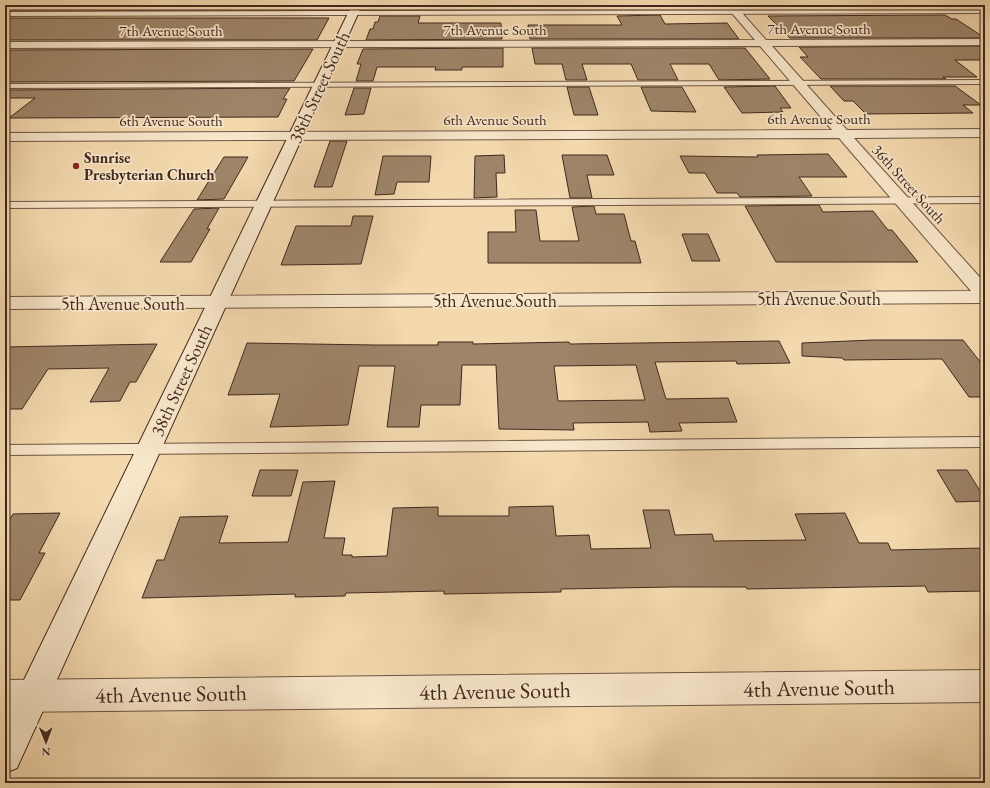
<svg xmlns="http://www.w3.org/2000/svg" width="990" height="788" viewBox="0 0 990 788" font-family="'EB Garamond',serif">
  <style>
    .building { fill: #9e8569; stroke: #40291f; fill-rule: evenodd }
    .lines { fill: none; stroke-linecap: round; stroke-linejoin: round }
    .service-casing { stroke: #6d5543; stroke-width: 2 }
    .minor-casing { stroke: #6d5543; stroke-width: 2 }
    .secondary-casing { stroke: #40291f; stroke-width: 2 }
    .service { fill: #f8e6ca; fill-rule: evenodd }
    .minor { fill: #f8e6ca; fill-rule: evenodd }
    .secondary { fill: #f8e6ca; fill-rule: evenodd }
    .poi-dot { fill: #8f2418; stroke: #f8e6ca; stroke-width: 1.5 }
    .labels { text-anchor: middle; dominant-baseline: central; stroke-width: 3.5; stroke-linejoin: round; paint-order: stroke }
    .far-street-label { font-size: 15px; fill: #40291f; stroke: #f8e6ca }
    .far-poi-label { font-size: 15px; font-weight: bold; fill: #40291f; stroke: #f8e6ca; text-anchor: start }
    .street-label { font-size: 18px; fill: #40291f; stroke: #f8e6ca }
    .near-street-label { font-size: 22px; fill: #40291f; stroke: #f8e6ca }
  </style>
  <rect width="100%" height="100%" fill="#f4d9ae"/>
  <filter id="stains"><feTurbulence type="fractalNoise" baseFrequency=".005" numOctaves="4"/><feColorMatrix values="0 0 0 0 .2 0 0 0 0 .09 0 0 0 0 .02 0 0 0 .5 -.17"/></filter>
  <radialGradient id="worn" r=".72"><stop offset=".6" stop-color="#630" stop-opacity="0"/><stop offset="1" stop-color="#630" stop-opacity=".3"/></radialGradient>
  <g class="building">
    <polygon points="198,5 330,5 327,10 5,10 5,7"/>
    <polygon points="846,5 929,5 933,8 850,8"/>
    <polygon points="660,15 665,24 727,23 739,39 530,39 528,25 622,25 617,16"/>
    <polygon points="945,15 952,19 956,19 985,38 790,38 768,16"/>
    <polygon points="380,16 420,16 418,23 501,23 502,39 366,40 370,29 373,29 375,22 378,22"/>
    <polygon points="323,18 329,18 317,40 5,40 5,18"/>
    <polygon points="985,46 985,60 955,60 977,77 943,77 946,79 821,79 800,57 808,57 799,47"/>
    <polygon points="503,48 503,67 462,67 462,70 435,70 436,67 377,67 373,81 356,81 361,64 357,64 363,49"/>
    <polygon points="532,48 745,48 770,79 719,80 709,64 670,64 678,80 638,80 631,64 582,64 587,80 566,80 562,64 535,64"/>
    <polygon points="313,49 294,81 5,82 5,50"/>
    <polygon points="775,86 791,108 780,108 783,112 742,113 724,87"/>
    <polygon points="830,86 955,86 981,105 963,105 973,113 866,114 853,101 844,101"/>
    <polygon points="567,87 589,87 598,115 574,115"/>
    <polygon points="641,87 682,87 696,112 651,111"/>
    <polygon points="290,88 283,99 287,99 278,117 9,118 35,98 5,98 5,90"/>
    <polygon points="354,88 371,88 364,114 345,115"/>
    <polygon points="330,141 347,141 332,187 314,187"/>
    <polygon points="828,154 847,177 799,177 812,196 740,197 737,193 717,193 705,173 689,173 680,156 758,157 757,155"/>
    <polygon points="504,155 505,173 496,173 497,197 474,198 475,156"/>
    <polygon points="562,155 607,155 614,175 587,175 592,198 570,198"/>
    <polygon points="383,156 431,156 429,182 397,182 394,194 375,195"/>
    <polygon points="224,157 248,157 224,199 197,200"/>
    <polygon points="819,205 823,212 873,211 888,230 892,230 918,262 776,262 745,206"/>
    <polygon points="594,206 596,214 624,214 631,241 635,241 641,263 488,263 488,232 516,232 515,210 536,210 540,241 579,241 572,207"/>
    <polygon points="219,208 207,229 210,229 191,262 160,262 194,209"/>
    <polygon points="353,216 373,216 361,264 281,265 296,226 351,226"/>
    <polygon points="682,234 708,234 720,261 692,261"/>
    <polygon points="873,340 963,340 985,368 985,397 969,397 942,359 844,360 842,358 802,356 802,343"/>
    <path d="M779 341 790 363 737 364 736 361 655 362 666 399 728 398 737 422 679 423 682 431 650 432 648 422 573 423 574 430 499 429 496 365H462L460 405H421L419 427H387L395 366H359L348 425 270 427 280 394 228 395 247 343 375 345H438V342H473V344L569 342 570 344ZM636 365 645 400 558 401 554 366Z"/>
    <polygon points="157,344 136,382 130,382 120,401 90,402 109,368 48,369 22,409 5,409 5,347"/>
    <polygon points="260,470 298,470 291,496 252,496"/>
    <polygon points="937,470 967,470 985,499 985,501 956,502"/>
    <polygon points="335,481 324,538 345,538 342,555 352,555 352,557 387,556 393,508 438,507 438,516 509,516 509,507 553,506 556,536 589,535 591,549 651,548 643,510 669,510 675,535 712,534 714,541 806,540 795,514 845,513 859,543 888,543 891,550 985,548 985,591 928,592 925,586 747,589 746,587 672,587 561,589 561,592 444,594 444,591 346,593 345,596 295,597 295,594 142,598 157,560 164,560 180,517 228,516 219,543 288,542 303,482"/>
    <polygon points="60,513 39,553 45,553 20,600 5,600 5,527 13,514"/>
  </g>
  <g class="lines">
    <g class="service-casing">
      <g id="service">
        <polygon points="985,9 985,13 5,16 5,12"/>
        <polygon points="985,80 985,84 5,88 5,84"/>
        <polygon points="985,197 985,203 5,208 5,202"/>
        <polygon points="985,437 985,447 5,455 5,445"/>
      </g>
    </g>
    <g class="minor-casing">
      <g id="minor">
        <polygon points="725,5 735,5 766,40 985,39 985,45 772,46 847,130 985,129 985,137 854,138 985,283 985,303 5,309 5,297 971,291 839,138 5,141 5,133 832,130 760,46 5,48 5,42 755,40"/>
        <polygon points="979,5 985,5 985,8 981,7"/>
        <polygon points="985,670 985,702 5,712 5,680"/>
      </g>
    </g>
    <g class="secondary-casing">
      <polygon id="secondary" points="352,5 362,5 17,768 5,773 5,719"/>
    </g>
    <use href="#service" class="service"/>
    <use href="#minor" class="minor"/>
    <use href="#secondary" class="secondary"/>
  </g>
  <circle class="poi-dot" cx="76" cy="166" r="4"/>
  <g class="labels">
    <g class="far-street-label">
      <text x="819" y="28">7th Avenue South</text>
      <text x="495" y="29">7th Avenue South</text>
      <text x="171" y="30">7th Avenue South</text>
      <text x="819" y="118">6th Avenue South</text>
      <text x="495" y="119">6th Avenue South</text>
      <text x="171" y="120">6th Avenue South</text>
      <text transform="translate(909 184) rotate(48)">36th Street South</text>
    </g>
    <g class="far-poi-label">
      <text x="84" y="157">Sunrise<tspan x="84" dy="17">Presbyterian Church</tspan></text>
    </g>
    <g class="street-label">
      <text transform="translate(319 87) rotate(-65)">38th Street South</text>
      <text x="819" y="298">5th Avenue South</text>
      <text x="495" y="300">5th Avenue South</text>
      <text x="123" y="303">5th Avenue South</text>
      <text transform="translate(181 380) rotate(-65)">38th Street South</text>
    </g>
    <g class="near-street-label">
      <text transform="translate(819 688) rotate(-1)">4th Avenue South</text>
      <text transform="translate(495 691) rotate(-1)">4th Avenue South</text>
      <text transform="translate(171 694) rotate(-1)">4th Avenue South</text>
    </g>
  </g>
  <rect width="990" height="788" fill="none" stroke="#f4d9ae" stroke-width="20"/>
  <rect x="6" y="6" width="978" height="776" fill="none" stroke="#40291f" stroke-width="2"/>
  <rect x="10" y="10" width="970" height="768" fill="none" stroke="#40291f"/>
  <g transform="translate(46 742) rotate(179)" stroke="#f8e6ca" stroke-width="3" paint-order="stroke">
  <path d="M0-3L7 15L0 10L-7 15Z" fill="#40291f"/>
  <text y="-6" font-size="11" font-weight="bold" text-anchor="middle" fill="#40291f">N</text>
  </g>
  <rect width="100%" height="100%" filter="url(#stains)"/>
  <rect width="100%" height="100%" fill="url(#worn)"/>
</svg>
